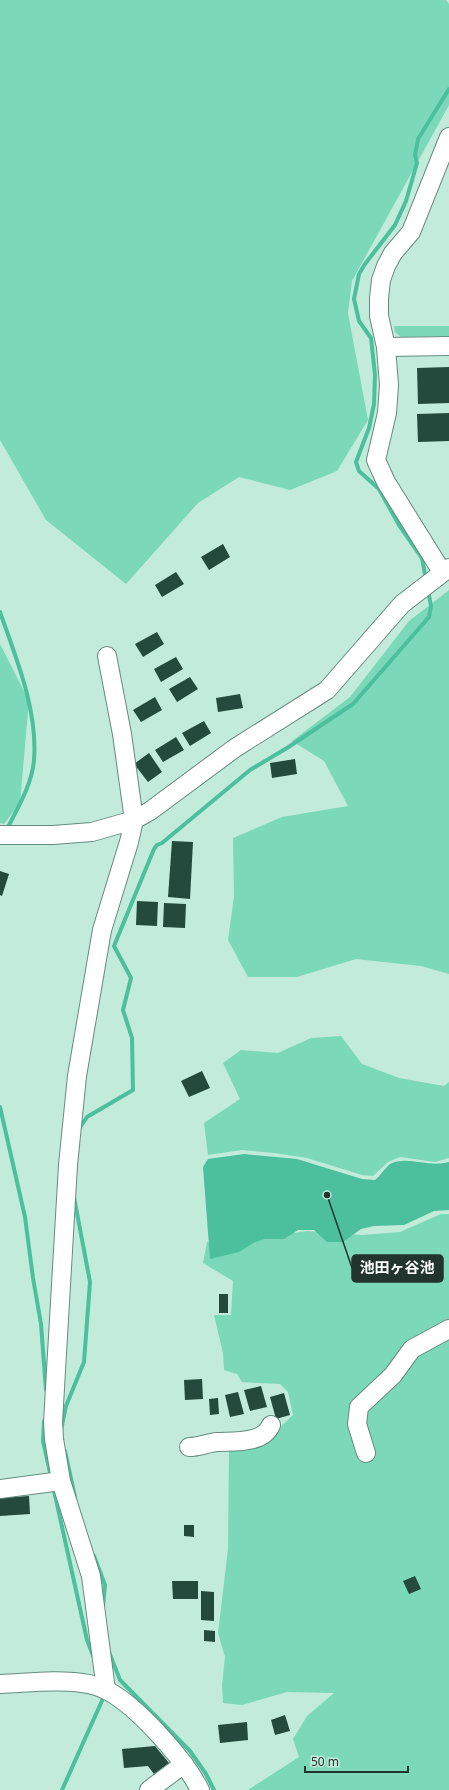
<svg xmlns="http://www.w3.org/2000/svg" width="449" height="1790" viewBox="0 0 449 1790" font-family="'Noto Sans','Noto Sans JP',sans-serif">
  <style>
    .green { fill: #7bd8b9 }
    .water { fill: #4cbf9c }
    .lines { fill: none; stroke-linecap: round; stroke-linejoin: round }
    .stream { stroke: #4cbf9c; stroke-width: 4 }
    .building { fill: #24493d }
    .minor-casing { stroke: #658c7e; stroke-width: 20 }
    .minor { stroke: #fff; stroke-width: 18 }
    .leader { fill: none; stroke: #23342e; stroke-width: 1.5 }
    .callout-dot { fill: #23342e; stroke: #c2ebdb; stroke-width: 1.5 }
    .callout { fill: #23342e; stroke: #23342e; stroke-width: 1.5 }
    .callout-label { font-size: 15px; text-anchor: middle; font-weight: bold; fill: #fff }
  </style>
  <rect width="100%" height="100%" fill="#c2ebdb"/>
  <g class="green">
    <polygon points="0,0 446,0 449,4 449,105 352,281 348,313 368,420 337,471 290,490 239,477 198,503 126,584 46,520 0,440"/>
    <polygon points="394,326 449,326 449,336 401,337 395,332"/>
    <polygon points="449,590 449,974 421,966 356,959 297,977 248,977 228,940 234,896 233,838 282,817 348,806 324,761 292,741 350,697 409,621"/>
    <polygon points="0,644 29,701 20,803 4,824 0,823"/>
    <polygon points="341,1036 362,1064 399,1078 444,1086 449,1082 449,1158 435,1162 400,1157 388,1162 373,1176 362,1175 307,1158 274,1153 242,1150 208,1155 204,1123 240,1099 223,1063 241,1050 278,1053 311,1038"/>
    <polygon points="441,1214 449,1214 449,1790 248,1790 299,1757 293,1739 307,1716 334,1693 287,1692 242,1705 223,1703 222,1685 225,1657 218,1633 228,1549 229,1449 263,1443 293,1415 288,1392 280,1384 242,1382 237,1374 224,1370 223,1353 214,1315 231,1315 233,1281 203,1263 207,1242 242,1246 264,1237 307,1231 362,1235 400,1232"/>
  </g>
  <path class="water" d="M244 1154 297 1159 362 1179 375 1180C380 1176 385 1168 390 1164 406 1155 429 1168 449 1162V1210L434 1211 404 1225 374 1226 361 1229 343 1242H327L314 1230H298L284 1239H265L255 1242 239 1252 210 1259 203 1167 208 1159Z"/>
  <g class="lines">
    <g class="stream">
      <polyline points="426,580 422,558 399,525 379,489 359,471 356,462 369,428 374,404 375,375 371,338 359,321 354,299 359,274 365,264 395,225 406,201 417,163 415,155 418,139 449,89"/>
      <path d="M0 612C16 658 38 710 34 760 32 785 17 809 6 831"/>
      <polyline points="0,1107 25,1217 33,1278 41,1324 46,1390"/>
      <polyline points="79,1129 87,1117 133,1090 132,1038 123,1010 131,978 114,946 154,849 157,845 162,843 250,770 287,748 353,704 429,617 431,606 428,590"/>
      <polyline points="44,1421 43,1441 51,1477"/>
      <polyline points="61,1430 66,1406 84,1362 90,1282 74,1197"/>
      <polyline points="65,1451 75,1497"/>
      <polyline points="53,1486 87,1640 94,1658"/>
      <polyline points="94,1556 105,1585 103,1606"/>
      <polyline points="109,1652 120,1680 190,1751 206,1774 214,1790"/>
      <polyline points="62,1790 105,1694"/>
    </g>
  </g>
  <g class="building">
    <polygon points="449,367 449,403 418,404 417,368"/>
    <polygon points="449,413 449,441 418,442 417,414"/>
    <polygon points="223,544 230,557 209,570 201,557"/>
    <polygon points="176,572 184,584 162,597 155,585"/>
    <polygon points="157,632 164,644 143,657 135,644"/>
    <polygon points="176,657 183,669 161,682 154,669"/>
    <polygon points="190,677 198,689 177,702 169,689"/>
    <polygon points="240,694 243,708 218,712 216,698"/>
    <polygon points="155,697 162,710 141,722 133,710"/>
    <polygon points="204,721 211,733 190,746 182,733"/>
    <polygon points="176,737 184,750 163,762 155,750"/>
    <polygon points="149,753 162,772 148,782 134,764"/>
    <polygon points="295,759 297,774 272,778 270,763"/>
    <polygon points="172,841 193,842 190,899 168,897"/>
    <polygon points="0,871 9,874 2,896 0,895"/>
    <polygon points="137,901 158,902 157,926 136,925"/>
    <polygon points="164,903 186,904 185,928 163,927"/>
    <polygon points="202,1071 210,1088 189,1097 181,1081"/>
    <rect x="219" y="1294" width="9" height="19"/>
    <polygon points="202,1379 203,1399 185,1400 184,1380"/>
    <polygon points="261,1386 267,1407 250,1411 244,1390"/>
    <polygon points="238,1392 244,1414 230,1417 225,1395"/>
    <polygon points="284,1393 290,1415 276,1419 270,1397"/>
    <polygon points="218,1398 219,1414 210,1415 209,1399"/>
    <polygon points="29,1496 30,1514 0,1516 0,1498"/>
    <polygon points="184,1525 194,1525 194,1537 184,1536"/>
    <polygon points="415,1576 421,1589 409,1594 403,1581"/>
    <polygon points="172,1581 198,1581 198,1599 173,1599"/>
    <polygon points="201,1591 214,1592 214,1621 201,1620"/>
    <polygon points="204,1630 215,1631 215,1642 204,1641"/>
    <polygon points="285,1715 290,1731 275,1735 271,1720"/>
    <polygon points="247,1722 248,1740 220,1743 218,1725"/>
    <polygon points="155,1746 169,1763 154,1774 148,1766 124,1768 122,1749"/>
  </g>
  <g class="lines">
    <g class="minor-casing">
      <g id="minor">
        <polyline points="386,347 449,346"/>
        <polyline points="442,572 386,482 376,460 387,413 389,385 386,347 379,316 379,298 381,280 386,266 393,253 411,232 449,137"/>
        <polyline points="0,835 53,835 92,832 134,820 150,811 235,748 327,690 402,604 449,568"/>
        <path d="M189 1447C199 1447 207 1443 217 1442 234 1441 263 1444 271 1425"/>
        <polyline points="366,1453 357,1424 359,1407 393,1375 412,1349 449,1329"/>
        <polyline points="0,1489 61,1481"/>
        <path d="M0 1684C27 1683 56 1679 82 1683 90 1684 101 1687 108 1691 138 1707 185 1760 200 1790"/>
        <polyline points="106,1690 91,1576 61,1481 54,1439 53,1422 68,1165 77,1076 102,930 129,842 134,820 122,734 107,656"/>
        <polyline points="149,1790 184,1764"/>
      </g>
    </g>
    <use href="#minor" class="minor"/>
  </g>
  <path class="leader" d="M327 1195L352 1268"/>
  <circle class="callout-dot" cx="327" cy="1195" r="4"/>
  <rect class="callout" x="352" y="1255" width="91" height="27" rx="4"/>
  <g class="callout-label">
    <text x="397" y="1273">池田ヶ谷池</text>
  </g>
  <path d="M305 1766v6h103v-6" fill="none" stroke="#23342e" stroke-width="2"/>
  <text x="311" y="1766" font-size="12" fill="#23342e" stroke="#c2ebdb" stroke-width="3" paint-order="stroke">50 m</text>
</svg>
